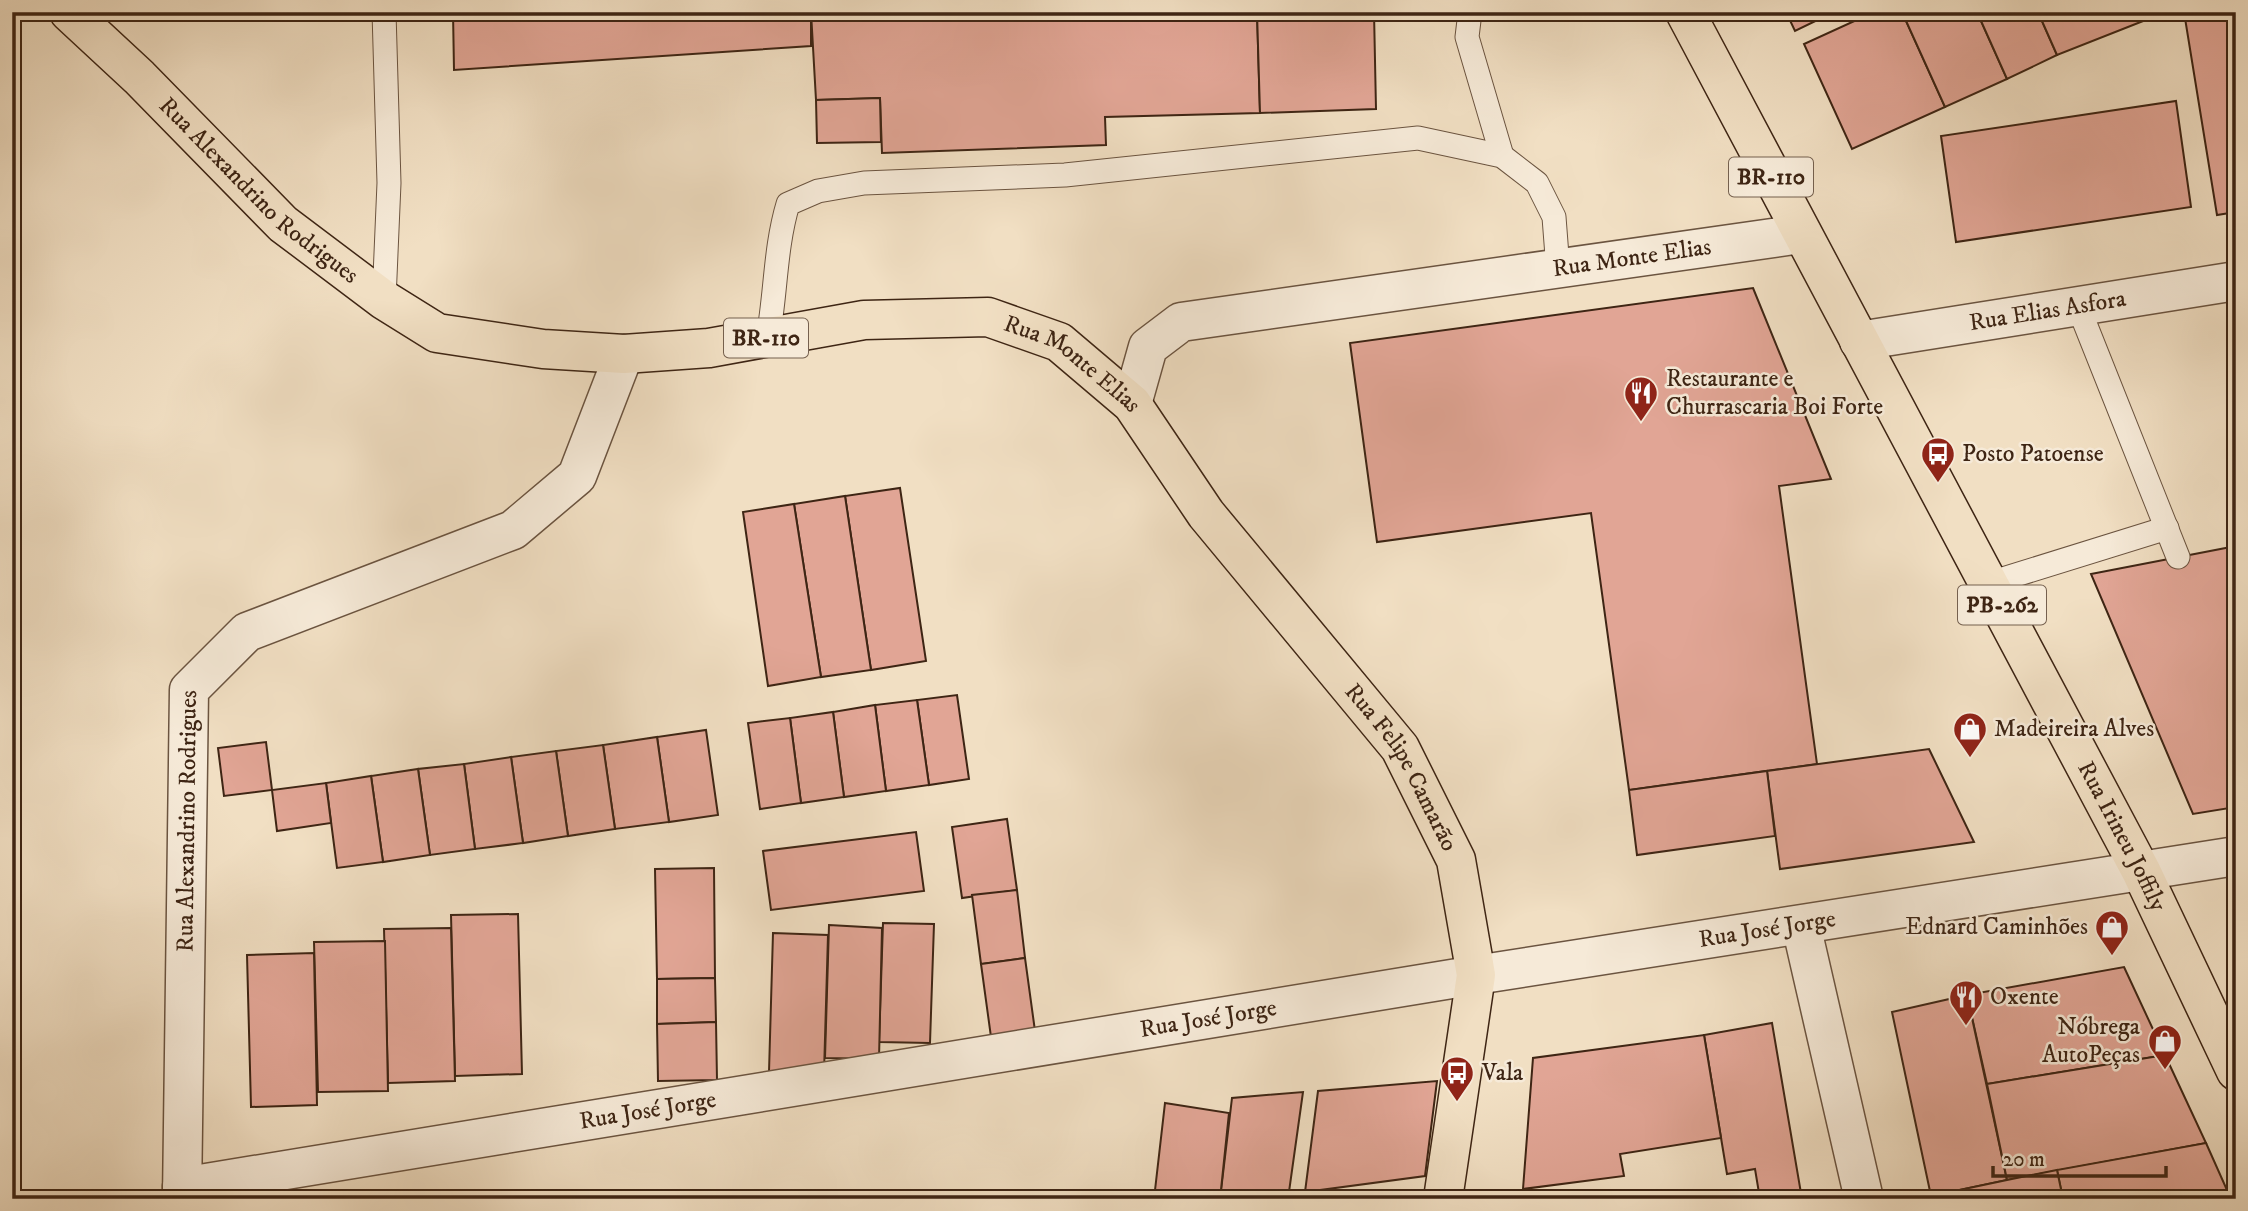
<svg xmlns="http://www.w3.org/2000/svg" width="2248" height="1211" viewBox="0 0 2248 1211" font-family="'IM FELL DW Pica',serif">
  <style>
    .building { fill: #e1a595; stroke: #3e2514; stroke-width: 2 }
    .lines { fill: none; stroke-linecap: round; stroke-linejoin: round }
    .service-casing { stroke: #6b5440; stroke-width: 25 }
    .minor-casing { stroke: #6b5440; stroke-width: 41 }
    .tertiary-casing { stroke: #6b5440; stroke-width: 41 }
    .primary-casing { stroke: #3e2514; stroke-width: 41 }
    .service { stroke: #f6ead8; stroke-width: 23 }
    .minor { stroke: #f6ead8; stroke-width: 38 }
    .tertiary { stroke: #f6ead8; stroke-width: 38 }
    .primary { stroke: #f1dfc3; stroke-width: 38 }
    .labels { text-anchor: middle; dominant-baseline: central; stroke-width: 5; stroke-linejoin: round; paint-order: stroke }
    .shield { fill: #f6ead8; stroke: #75604f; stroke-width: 2 }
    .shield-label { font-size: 23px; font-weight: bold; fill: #3e2514 }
    .street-label { font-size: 24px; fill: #3e2514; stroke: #f6ead8 }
    .poi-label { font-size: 24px; fill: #3e2514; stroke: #f6ead8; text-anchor: start }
  </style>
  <rect width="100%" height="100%" fill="#f1dfc3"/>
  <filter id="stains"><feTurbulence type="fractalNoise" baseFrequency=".00286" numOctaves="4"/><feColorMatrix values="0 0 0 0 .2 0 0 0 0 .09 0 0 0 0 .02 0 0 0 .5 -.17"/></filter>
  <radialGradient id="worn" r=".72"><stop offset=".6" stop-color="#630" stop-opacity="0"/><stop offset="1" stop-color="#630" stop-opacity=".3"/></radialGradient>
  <g class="building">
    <polygon points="453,12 811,12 811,46 454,70"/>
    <polygon points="811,12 1257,12 1260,113 1105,117 1106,145 882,153 880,98 816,100"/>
    <polygon points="1257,12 1374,12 1376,109 1260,113"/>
    <polygon points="1751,12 1771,12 1755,20"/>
    <polygon points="1786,12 1834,12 1795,31"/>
    <polygon points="1874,12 1902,12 1945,107 1852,149 1804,44"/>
    <polygon points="1902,12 1977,12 2007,79 1945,107"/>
    <polygon points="1977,12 2038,12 2057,55 2007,79"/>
    <polygon points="2038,12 2166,12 2057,55"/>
    <polygon points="2184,12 2236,13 2236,212 2217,215"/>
    <polygon points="880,98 881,142 817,143 816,100"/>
    <polygon points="2176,101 2191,207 1956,242 1941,136"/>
    <polygon points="1753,288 1831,479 1779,486 1817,764 1629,790 1591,513 1377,542 1350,343"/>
    <polygon points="900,488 926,661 871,670 845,496"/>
    <polygon points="845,496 871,670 821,677 794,504"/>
    <polygon points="794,504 821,677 768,686 743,512"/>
    <polygon points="2236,546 2236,807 2193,814 2091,574"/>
    <polygon points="957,695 969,779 929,785 917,700"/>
    <polygon points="917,700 929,785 886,791 875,705"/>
    <polygon points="875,705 886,791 844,797 833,712"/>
    <polygon points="833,712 844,797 801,803 790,718"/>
    <polygon points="790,718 801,803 760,809 748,723"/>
    <polygon points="706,730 718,815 669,822 657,737"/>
    <polygon points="657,737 669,822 615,829 603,745"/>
    <polygon points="266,742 272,790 224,796 218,748"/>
    <polygon points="603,745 615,829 568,836 556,751"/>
    <polygon points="1929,749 1974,842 1780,869 1767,771"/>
    <polygon points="556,751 568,836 523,843 511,757"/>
    <polygon points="511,757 523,843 475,849 464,764"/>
    <polygon points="464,764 475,849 430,855 418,769"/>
    <polygon points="418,769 430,855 383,862 371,776"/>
    <polygon points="1767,771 1775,836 1637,855 1629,790"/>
    <polygon points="371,776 383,862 337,868 326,783"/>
    <polygon points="326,783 331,823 277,831 272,790"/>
    <polygon points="1007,819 1017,890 962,898 952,827"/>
    <polygon points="916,832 924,891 771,910 763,851"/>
    <polygon points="714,868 715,978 657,979 655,869"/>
    <polygon points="1017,890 1025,958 981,964 972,895"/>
    <polygon points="518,914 522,1074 455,1076 451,915"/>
    <polygon points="883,923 934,924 930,1043 879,1042"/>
    <polygon points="829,925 882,928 879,1059 825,1058"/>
    <polygon points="451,928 455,1081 388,1083 384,929"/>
    <polygon points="773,933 828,935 824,1073 769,1072"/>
    <polygon points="385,941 388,1091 318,1092 314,942"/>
    <polygon points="314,953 317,1105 251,1107 247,955"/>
    <polygon points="1025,958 1035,1031 991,1037 981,964"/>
    <polygon points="2124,967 2165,1055 1987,1084 1967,995"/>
    <polygon points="715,978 716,1022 657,1024 657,979"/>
    <polygon points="1967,995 2007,1180 1931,1196 1892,1012"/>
    <polygon points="716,1022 717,1080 658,1081 657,1024"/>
    <polygon points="1772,1023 1802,1199 1760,1199 1755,1169 1727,1174 1704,1035"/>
    <polygon points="1704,1035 1721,1138 1620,1154 1624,1176 1523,1189 1533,1058"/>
    <polygon points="2165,1055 2206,1143 2007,1180 1987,1084"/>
    <polygon points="1437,1081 1425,1176 1305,1192 1318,1091"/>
    <polygon points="1303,1092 1288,1199 1220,1199 1232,1098"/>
    <polygon points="1165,1103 1229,1113 1220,1199 1154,1199"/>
    <polygon points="2206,1143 2231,1199 2063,1199 2057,1170"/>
    <polygon points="2057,1170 2063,1199 1931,1196 2007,1180"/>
    <polygon points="933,1191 933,1199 866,1199 866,1192"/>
    <polygon points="866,1192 866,1199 791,1199 791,1193"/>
    <polygon points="791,1193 791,1199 719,1199 719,1194"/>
  </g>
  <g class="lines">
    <g class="service-casing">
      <g id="service">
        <polyline points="384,12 389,183 384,300"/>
        <polyline points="1470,12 1467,37 1502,156"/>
        <polyline points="2078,306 2178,557"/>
        <path d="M768 337C776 293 775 247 788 204L818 191 864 183 1065 175 1418 138 1502 156 1537 183 1554 217 1558 269"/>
        <polyline points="1990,583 2167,528"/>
      </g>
    </g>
    <g class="minor-casing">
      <g id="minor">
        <polyline points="1801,925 1864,1199"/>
        <path id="s1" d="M182 1187 1476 975 2236 856"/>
        <path id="s2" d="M182 1199 189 690 247 632 513 530 577 476 624 354"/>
      </g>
    </g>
    <g class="tertiary-casing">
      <g id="tertiary">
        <path id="s3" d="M1859 341 2236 281"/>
        <path id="s4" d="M1132 404 1148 347 1181 322 1801 234"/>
      </g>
    </g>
    <g class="primary-casing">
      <g id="primary">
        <path id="s5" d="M69 12 139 77 283 224 384 300 437 333 543 349 624 354 709 348 864 320 988 317 1059 342 1132 404 1206 514 1400 748 1456 860 1476 975 1443 1199"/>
        <path id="s6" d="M1685 12 2141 871 2236 1071"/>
      </g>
    </g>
    <use href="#service" class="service"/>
    <use href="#minor" class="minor"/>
    <use href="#tertiary" class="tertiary"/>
    <use href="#primary" class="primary"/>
  </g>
  <defs>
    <g id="restaurant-pin" transform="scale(1.75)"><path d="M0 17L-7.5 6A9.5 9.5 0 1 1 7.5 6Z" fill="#8f2418" stroke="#f6ead8"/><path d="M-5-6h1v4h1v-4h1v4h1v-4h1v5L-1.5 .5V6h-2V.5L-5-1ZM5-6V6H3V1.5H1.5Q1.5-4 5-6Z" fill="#fff"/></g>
    <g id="bus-pin" transform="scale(1.75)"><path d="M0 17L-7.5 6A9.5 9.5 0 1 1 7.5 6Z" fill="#8f2418" stroke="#f6ead8"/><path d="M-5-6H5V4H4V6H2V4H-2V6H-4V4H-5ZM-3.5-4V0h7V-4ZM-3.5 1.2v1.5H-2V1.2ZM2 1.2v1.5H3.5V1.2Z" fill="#fff"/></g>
    <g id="shop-pin" transform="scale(1.75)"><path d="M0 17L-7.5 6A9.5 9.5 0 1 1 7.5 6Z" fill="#8f2418" stroke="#f6ead8"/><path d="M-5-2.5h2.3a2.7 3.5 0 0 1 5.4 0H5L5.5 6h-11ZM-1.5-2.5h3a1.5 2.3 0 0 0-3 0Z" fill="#fff"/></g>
  </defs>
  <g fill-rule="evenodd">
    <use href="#restaurant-pin" x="1641" y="393"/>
    <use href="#bus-pin" x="1938" y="454"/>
    <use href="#shop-pin" x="1970" y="729"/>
    <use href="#shop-pin" x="2112" y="927"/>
    <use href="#restaurant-pin" x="1966" y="997"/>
    <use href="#shop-pin" x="2165" y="1041"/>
    <use href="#bus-pin" x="1457" y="1073"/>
  </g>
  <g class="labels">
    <g class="shield">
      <rect x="1729" y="157.5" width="84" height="39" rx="5"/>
      <rect x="724" y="318.5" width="84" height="39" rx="5"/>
      <rect x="1958" y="585.5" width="88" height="39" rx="5"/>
    </g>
    <g class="shield-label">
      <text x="1771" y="177">BR-110</text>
      <text x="766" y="338">BR-110</text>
      <text x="2002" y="605">PB-262</text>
    </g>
    <g class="street-label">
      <text stroke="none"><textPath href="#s5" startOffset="261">Rua Alexandrino Rodrigues</textPath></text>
      <text stroke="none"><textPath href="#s4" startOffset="556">Rua Monte Elias</textPath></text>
      <text stroke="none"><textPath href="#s3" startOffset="191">Rua Elias Asfora</textPath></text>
      <text stroke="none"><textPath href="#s5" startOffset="1143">Rua Monte Elias</textPath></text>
      <text stroke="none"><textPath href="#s5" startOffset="1670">Rua Felipe Camarão</textPath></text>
      <text stroke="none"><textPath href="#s2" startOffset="378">Rua Alexandrino Rodrigues</textPath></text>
      <text stroke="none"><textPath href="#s6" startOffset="933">Rua Irineu Joffily</textPath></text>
      <text stroke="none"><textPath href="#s1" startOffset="1606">Rua José Jorge</textPath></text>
      <text stroke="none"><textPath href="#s1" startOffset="1040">Rua José Jorge</textPath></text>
      <text stroke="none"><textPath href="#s1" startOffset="472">Rua José Jorge</textPath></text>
    </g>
    <g class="poi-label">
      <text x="1666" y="379">Restaurante e<tspan x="1666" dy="28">Churrascaria Boi Forte</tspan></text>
      <text x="1962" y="454">Posto Patoense</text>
      <text x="1994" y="729">Madeireira Alves</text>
      <text x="2088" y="927" text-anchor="end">Ednard Caminhões</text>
      <text x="1990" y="997">Oxente</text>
      <text x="2140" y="1027" text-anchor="end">Nóbrega<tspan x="2140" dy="28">AutoPeças</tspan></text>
      <text x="1482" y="1073">Vala</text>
    </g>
  </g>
  <rect width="2248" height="1211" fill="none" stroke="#f1dfc3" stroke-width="42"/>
  <rect x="14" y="14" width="2220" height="1183" fill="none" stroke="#3e2514" stroke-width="3.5"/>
  <rect x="21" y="21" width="2206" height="1169" fill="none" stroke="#3e2514" stroke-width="2"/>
  <path d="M1993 1166v10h173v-10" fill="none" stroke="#3e2514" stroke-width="3.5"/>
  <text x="2003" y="1166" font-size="21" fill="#3e2514" stroke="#f6ead8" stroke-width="5" paint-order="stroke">20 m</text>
  <rect width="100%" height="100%" filter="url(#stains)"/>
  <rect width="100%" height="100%" fill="url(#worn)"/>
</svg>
